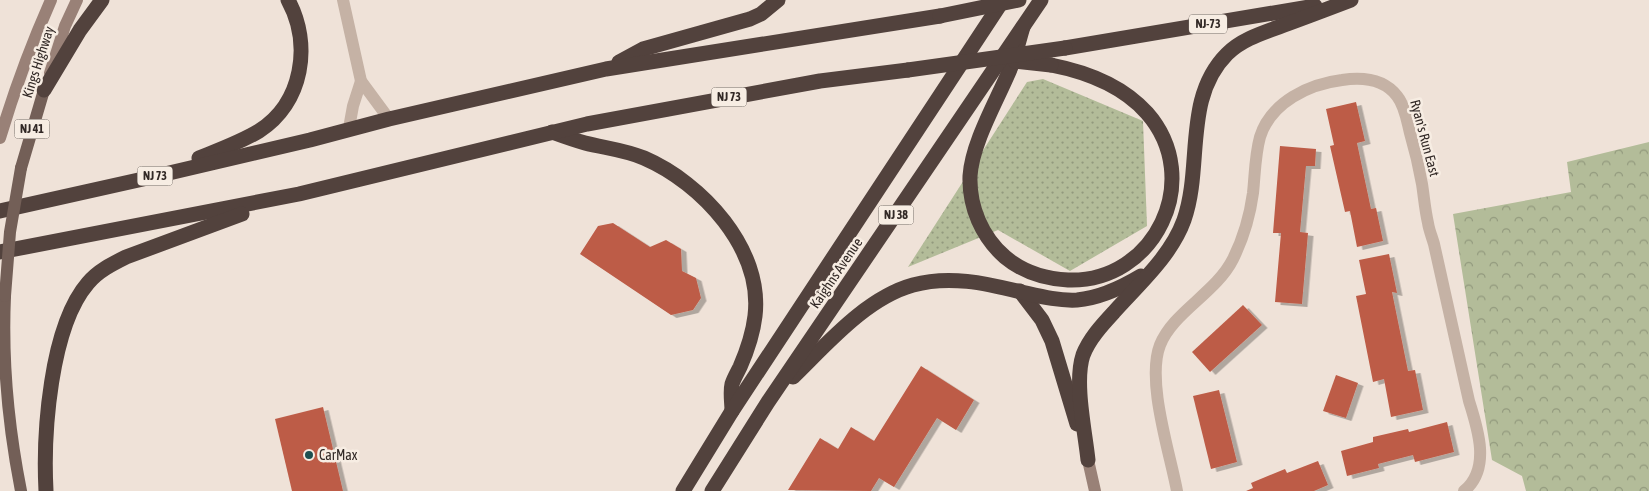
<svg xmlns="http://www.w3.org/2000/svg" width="1649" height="491" viewBox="0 0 1649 491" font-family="'Asap Condensed',sans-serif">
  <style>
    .grass { fill: url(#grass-dots) }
    .forest { fill: url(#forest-crowns) }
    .building { fill: #bd5c47; filter: url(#shadow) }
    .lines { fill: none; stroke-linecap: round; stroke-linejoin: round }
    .street { stroke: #c5b2a5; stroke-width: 12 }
    .secondary { stroke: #998177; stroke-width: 12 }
    .primary { stroke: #735f57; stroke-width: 12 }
    .highway { stroke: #52423d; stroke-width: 15 }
    .primary-bridge { stroke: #735f57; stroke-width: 12 }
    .highway-bridge { stroke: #52423d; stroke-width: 15 }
    .poi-dot { fill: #1e5050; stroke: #f7ede3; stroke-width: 2 }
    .labels { text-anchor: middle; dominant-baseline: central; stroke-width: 5; stroke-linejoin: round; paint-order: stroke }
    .shield { fill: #f7ede3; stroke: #6d645f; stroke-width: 1 }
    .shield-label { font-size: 12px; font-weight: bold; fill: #322926 }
    .street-label { font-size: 14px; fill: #322926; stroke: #f7ede3 }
    .poi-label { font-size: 14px; fill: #322926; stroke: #f7ede3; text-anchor: start }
  </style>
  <defs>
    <pattern id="grass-dots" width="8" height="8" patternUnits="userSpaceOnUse" patternTransform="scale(1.25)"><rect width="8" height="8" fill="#b3bc99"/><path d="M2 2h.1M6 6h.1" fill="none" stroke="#92997d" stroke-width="1.8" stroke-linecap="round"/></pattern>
    <pattern id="forest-crowns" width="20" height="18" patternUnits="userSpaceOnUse" patternTransform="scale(1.25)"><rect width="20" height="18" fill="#b3bc99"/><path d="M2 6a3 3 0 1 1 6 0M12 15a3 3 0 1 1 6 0" fill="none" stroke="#92997d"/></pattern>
    <filter id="shadow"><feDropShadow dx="5.5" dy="3" stdDeviation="0" flood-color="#0004"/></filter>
  </defs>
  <rect width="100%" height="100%" fill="#efe2d8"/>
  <polygon class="grass" points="1043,79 1143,121 1147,226 1070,271 998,230 908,267 1027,82"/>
  <polygon class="forest" points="1649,142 1649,491 1526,491 1522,476 1492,460 1453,214 1571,192 1567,162"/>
  <g class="building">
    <polygon points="1356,102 1365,141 1357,143 1371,209 1376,208 1383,241 1357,247 1350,211 1345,212 1330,146 1334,145 1326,109"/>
    <polygon points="1280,146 1316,149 1315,166 1306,166 1300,232 1308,233 1302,304 1275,302 1281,233 1273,233"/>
    <polygon points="613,223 650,247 666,240 681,249 682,271 696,278 701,298 693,310 671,315 580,254 598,226"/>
    <polygon points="1389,254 1397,293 1392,292 1408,371 1415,370 1423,410 1391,417 1384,379 1373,382 1356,296 1366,294 1359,260"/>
    <polygon points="1243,305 1262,325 1210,372 1192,352"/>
    <polygon points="921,366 974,400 956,430 937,418 894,487 879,478 871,491 788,490 820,438 838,449 851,427 874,441"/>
    <polygon points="1336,375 1358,383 1346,418 1323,411"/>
    <polygon points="1219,390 1237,462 1211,469 1193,396"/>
    <polygon points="323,407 343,491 292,491 275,419"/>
    <polygon points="1447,422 1454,452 1415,462 1413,455 1378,464 1379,468 1347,476 1341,451 1373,442 1373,437 1408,429 1409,432"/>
    <polygon points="1318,461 1328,485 1314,491 1246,491 1253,488 1251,483 1285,469 1287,473"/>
  </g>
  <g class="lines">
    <g class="street">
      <polyline points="343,0 361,81 389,119"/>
      <polyline points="349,128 353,106 361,81"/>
      <path d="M1177 491C1170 453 1146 381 1160 345 1173 312 1216 293 1233 259 1243 239 1250 215 1253 193 1255 174 1255 155 1260 137 1271 102 1309 84 1342 80 1362 77 1384 79 1397 96 1405 106 1407 121 1410 133 1415 150 1419 167 1422 184 1424 197 1425 210 1428 223 1429 230 1432 237 1434 244 1446 296 1457 349 1469 401 1478 429 1491 469 1464 491"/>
    </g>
    <g class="secondary">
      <polyline points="50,73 65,26 77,0"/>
      <path d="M0 138C14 91 31 45 51 0"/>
      <polyline points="1088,460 1095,491"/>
    </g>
    <g class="primary">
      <polyline points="21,168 44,90"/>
      <path d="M5 296C2 363 8 425 21 491"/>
    </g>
    <g class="highway">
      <path d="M1023 27C1018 43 1015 59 1008 74 995 104 972 144 970 176 969 207 982 237 1005 257 1023 272 1045 279 1068 280 1155 283 1205 179 1147 113 1122 85 1087 72 1051 65"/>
      <polyline points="1065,48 1315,6"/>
      <polyline points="619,62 643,49 750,19 761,14 778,0"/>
      <polyline points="44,90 80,30 102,0"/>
      <path d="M552 132C563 136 574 140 585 143 605 148 625 150 644 158 702 183 763 249 755 316 753 333 747 351 740 367 737 373 734 378 732 384 730 392 732 403 732 411"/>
      <path d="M199 158C219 150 241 142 259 131 303 103 312 44 288 0"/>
      <polyline points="0,211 152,177 310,140 389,119 606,69 940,16"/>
      <polyline points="0,252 299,194 587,124 820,81 908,70"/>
      <polyline points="1020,291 1042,320 1052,341 1077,424"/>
      <path d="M793 377C827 344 866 298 913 285 949 275 985 283 1021 292 1039 296 1058 301 1077 300 1100 298 1121 288 1141 276"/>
      <path d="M1088 460C1085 431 1074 382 1083 355 1089 339 1102 325 1114 312 1139 284 1171 256 1184 220 1203 166 1183 98 1227 54 1243 38 1266 32 1287 24 1309 16 1330 8 1351 0"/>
      <path d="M46 491C43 434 50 327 88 283 98 271 112 264 126 257L242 214"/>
      <polyline points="683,491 732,411 1003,0"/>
      <polyline points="712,491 768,402 1041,0"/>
    </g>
    <polyline class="primary-bridge" points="5,296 10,232 21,168"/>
    <g class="highway-bridge">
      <polyline points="940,16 1019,0"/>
      <polyline points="1015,61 1051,65"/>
      <polyline points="908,70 1065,48"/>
    </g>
  </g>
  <circle class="poi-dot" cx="309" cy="455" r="5"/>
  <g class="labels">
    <g class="shield">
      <rect x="1189" y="14.5" width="38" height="19" rx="4"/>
      <rect x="711.5" y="87.5" width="35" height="19" rx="4"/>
      <rect x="14.5" y="119.5" width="35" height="19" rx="4"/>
      <rect x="137.5" y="166.5" width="35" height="19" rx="4"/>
      <rect x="878.5" y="205.5" width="35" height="19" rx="4"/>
    </g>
    <g class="shield-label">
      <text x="1208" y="24">NJ-73</text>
      <text x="729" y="97">NJ 73</text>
      <text x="32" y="129">NJ 41</text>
      <text x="155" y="176">NJ 73</text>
      <text x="896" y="215">NJ 38</text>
    </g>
    <g class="street-label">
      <text transform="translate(38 62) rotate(-72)">Kings Highway</text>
      <text transform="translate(1425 138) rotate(75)">Ryan's Run East</text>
      <text transform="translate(836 273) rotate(-56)">Kaighns Avenue</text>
    </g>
    <g class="poi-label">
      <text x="319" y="455">CarMax</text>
    </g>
  </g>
</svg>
